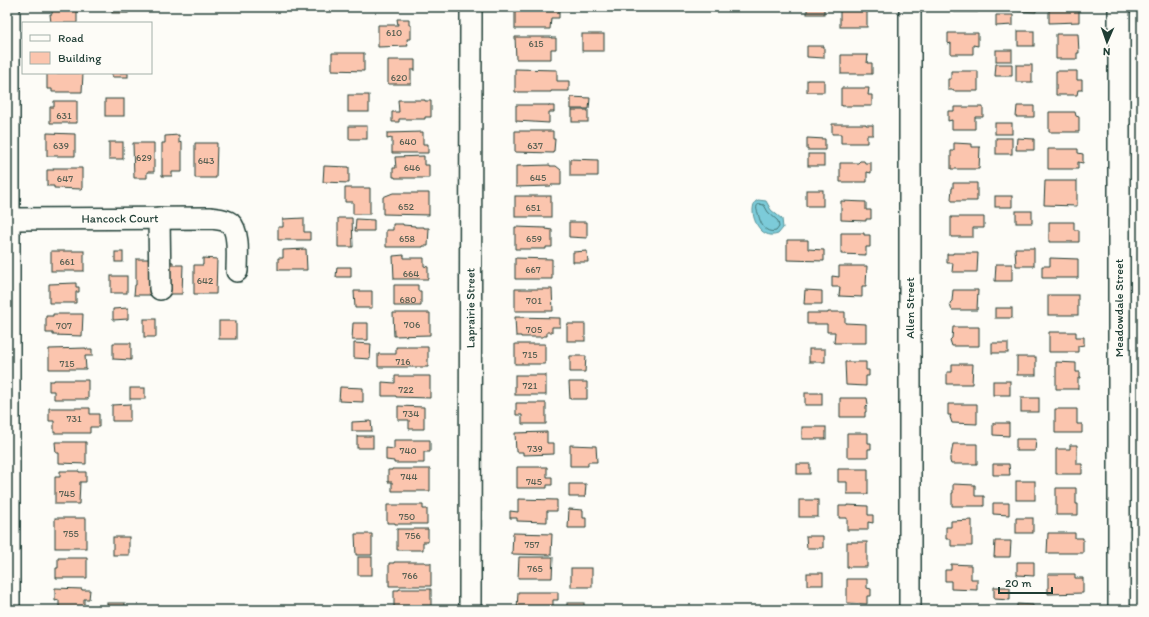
<svg xmlns="http://www.w3.org/2000/svg" width="1149" height="617" viewBox="0 0 1149 617" font-family="Itim,sans-serif">
  <style>
    .water { fill: #7ccbd9; stroke: #579297 }
    .lines { fill: none; stroke-linecap: round; stroke-linejoin: round }
    .shore { stroke: #447676; stroke-width: 1 }
    .building { fill: #fbc5ae; stroke: #1f3d34 }
    .minor-casing { stroke: #1f3d34; stroke-width: 24 }
    .minor { stroke: #fdfcf7; stroke-width: 21 }
    .labels { text-anchor: middle; dominant-baseline: central; stroke-width: 3.5; stroke-linejoin: round; paint-order: stroke }
    .number-label { font-size: 10px; fill: #565f52 }
    .street-label { font-size: 12px; fill: #1f3d34; stroke: #fdfcf7 }
  </style>
  <rect width="100%" height="100%" fill="#fdfcf7"/>
  <filter id="ink" filterUnits="userSpaceOnUse"><feTurbulence type="fractalNoise" baseFrequency=".025" numOctaves="2"/><feDisplacementMap in="SourceGraphic" scale="8" xChannelSelector="R" yChannelSelector="G"/><feConvolveMatrix kernelMatrix="1 2 1 2 8 2 1 2 1" color-interpolation-filters="sRGB"/></filter>
  <g filter="url(#ink)">
    <path class="water" d="M758 200 766 201 771 210 782 219 783 228 778 234C760 241 748 214 755 202Z"/>
    <g class="lines">
      <path class="shore" d="M759 204 764 205 768 212 778 221 779 227 776 231C764 234 760 222 758 213 757 211 756 208 757 206 757 205 758 205 759 204Z"/>
    </g>
    <g class="building">
      <polygon points="54,7 77,7 77,23 51,23 50,14 52,14 52,8"/>
      <rect x="112" y="7" width="16" height="6"/>
      <polygon points="515,7 551,7 551,8 559,8 559,18 551,18 550,29 515,29"/>
      <rect x="807" y="7" width="17" height="7"/>
      <polygon points="951,7 978,7 978,12 953,12"/>
      <polygon points="1018,7 1036,7 1036,12 1018,11"/>
      <polygon points="1049,7 1079,7 1079,22 1049,23"/>
      <rect x="840" y="8" width="27" height="19"/>
      <polygon points="996,15 1013,15 1013,25 996,26"/>
      <polygon points="397,19 409,19 409,25 411,25 411,39 407,39 408,46 378,47 378,25 398,25"/>
      <rect x="1018" y="31" width="16" height="15"/>
      <polygon points="948,33 978,33 978,46 973,45 973,54 951,54 951,43 948,44"/>
      <rect x="582" y="34" width="22" height="17"/>
      <polygon points="1056,34 1078,34 1079,53 1077,53 1077,59 1056,59"/>
      <polygon points="515,37 551,37 551,38 556,38 556,49 551,49 551,59 516,59"/>
      <polygon points="807,46 824,46 824,58 807,57"/>
      <rect x="996" y="50" width="16" height="11"/>
      <polygon points="332,53 364,53 364,71 332,70"/>
      <polygon points="841,55 868,55 867,63 872,63 872,74 841,74"/>
      <polygon points="388,60 415,60 415,70 411,70 411,84 388,84"/>
      <polygon points="996,64 1012,64 1012,76 995,76"/>
      <rect x="1016" y="65" width="16" height="17"/>
      <polygon points="515,69 557,70 557,81 569,81 569,91 551,91 551,92 515,92"/>
      <polygon points="951,71 978,71 978,91 953,91 953,90 948,90 948,79 951,79"/>
      <polygon points="1056,71 1077,71 1077,80 1082,80 1082,90 1078,90 1077,95 1056,95"/>
      <polygon points="47,73 83,73 82,92 52,92 52,89 47,89"/>
      <rect x="112" y="73" width="16" height="4"/>
      <rect x="807" y="80" width="17" height="12"/>
      <polygon points="841,88 869,88 868,95 872,95 872,106 841,106"/>
      <rect x="348" y="95" width="21" height="17"/>
      <polygon points="571,97 590,98 589,109 571,109"/>
      <rect x="105" y="99" width="19" height="17"/>
      <polygon points="398,100 425,100 425,101 431,101 431,117 425,117 425,119 399,119 399,122 392,122 392,112 399,112"/>
      <polygon points="54,101 77,101 77,123 50,123 50,107 54,107"/>
      <polygon points="516,105 549,105 549,106 554,106 554,112 549,112 549,123 516,121"/>
      <polygon points="1017,106 1034,106 1034,117 1016,117"/>
      <polygon points="954,107 983,107 983,117 975,117 975,129 952,129 952,120 948,121 948,111 954,111"/>
      <rect x="572" y="110" width="16" height="12"/>
      <polygon points="1049,112 1075,112 1076,116 1079,117 1079,132 1049,132"/>
      <rect x="995" y="123" width="17" height="11"/>
      <polygon points="832,124 866,124 866,125 873,125 873,135 867,135 867,143 841,143 841,134 832,134"/>
      <rect x="349" y="126" width="18" height="13"/>
      <polygon points="515,131 553,131 553,139 555,139 554,151 553,151 553,153 515,152"/>
      <polygon points="423,132 423,144 428,144 428,153 392,153 392,138 387,139 387,133"/>
      <polygon points="47,133 75,134 75,156 47,156"/>
      <polygon points="179,135 179,143 182,142 182,172 172,172 172,176 162,176 162,143 165,143 165,136"/>
      <polygon points="807,138 825,139 825,150 807,150"/>
      <rect x="996" y="138" width="16" height="16"/>
      <polygon points="1017,138 1034,139 1034,150 1016,150"/>
      <rect x="109" y="142" width="14" height="17"/>
      <polygon points="133,143 154,143 154,172 147,172 147,178 134,178"/>
      <polygon points="195,143 217,143 216,178 195,178"/>
      <polygon points="954,143 972,144 972,147 980,147 979,169 951,169 951,151 954,151"/>
      <polygon points="1048,149 1078,149 1078,153 1083,154 1083,163 1078,162 1078,169 1048,169"/>
      <rect x="808" y="154" width="16" height="12"/>
      <polygon points="424,156 424,165 429,165 429,178 395,178 395,177 393,177 393,168 396,168 395,157"/>
      <polygon points="570,159 598,160 598,176 570,176"/>
      <polygon points="860,161 864,161 865,163 871,163 871,173 867,172 867,182 840,182 840,163 858,163"/>
      <polygon points="550,165 550,166 556,166 561,170 561,185 551,185 551,186 516,187 516,166"/>
      <polygon points="324,166 349,167 349,183 323,182"/>
      <polygon points="53,168 82,168 82,189 54,188 54,186 47,186 47,170 54,170"/>
      <polygon points="1045,181 1077,181 1077,206 1044,205"/>
      <polygon points="953,183 977,183 977,201 952,201 951,199 952,188 953,188"/>
      <polygon points="345,188 370,188 370,214 353,214 353,202 345,202"/>
      <rect x="806" y="190" width="17" height="16"/>
      <polygon points="393,193 429,193 429,215 383,214 383,197"/>
      <rect x="515" y="196" width="36" height="21"/>
      <rect x="995" y="196" width="17" height="11"/>
      <polygon points="841,201 866,202 866,210 871,210 871,219 866,219 866,221 841,220"/>
      <rect x="1016" y="211" width="16" height="12"/>
      <polygon points="951,217 984,217 984,228 973,228 973,237 951,237"/>
      <polygon points="304,218 304,232 310,232 310,240 278,240 278,227 283,227 283,219"/>
      <polygon points="338,218 352,218 353,247 338,247"/>
      <polygon points="356,219 374,220 374,231 355,231"/>
      <polygon points="569,222 587,222 587,238 569,237"/>
      <polygon points="1049,222 1074,222 1074,230 1079,230 1079,242 1049,242"/>
      <polygon points="393,224 403,224 403,225 415,226 415,227 424,227 424,228 429,228 428,246 423,246 423,247 386,247 386,230 393,230"/>
      <polygon points="515,227 546,228 546,229 552,230 552,247 546,247 546,249 515,249"/>
      <polygon points="841,233 864,233 864,235 870,235 870,247 866,247 866,255 841,254"/>
      <polygon points="787,240 808,240 808,249 824,250 824,261 787,260"/>
      <polygon points="1015,248 1034,248 1034,266 1016,266"/>
      <polygon points="306,249 307,270 278,270 278,258 283,258 283,250"/>
      <rect x="51" y="251" width="33" height="20"/>
      <polygon points="587,251 588,262 573,262 573,252"/>
      <rect x="115" y="252" width="8" height="10"/>
      <polygon points="953,253 978,253 977,272 952,272 953,263 947,263 947,254 953,254"/>
      <polygon points="404,255 404,258 424,258 424,266 428,267 428,279 394,279 393,256"/>
      <polygon points="203,258 217,259 216,294 194,294 194,265 203,265"/>
      <polygon points="515,258 552,259 552,279 515,279"/>
      <polygon points="1050,258 1078,259 1078,278 1042,278 1042,266 1050,266"/>
      <polygon points="136,259 155,259 156,295 134,295 135,285 136,285"/>
      <polygon points="163,261 173,262 173,265 183,265 182,294 163,294"/>
      <polygon points="996,264 1012,264 1012,281 995,281"/>
      <polygon points="839,266 867,266 866,286 862,286 862,297 839,296 840,287 832,287 832,276 839,277"/>
      <polygon points="337,267 351,267 351,277 336,277"/>
      <rect x="111" y="276" width="16" height="17"/>
      <polygon points="76,283 76,287 79,287 79,292 76,292 76,303 49,303 49,284"/>
      <polygon points="394,285 418,285 418,291 421,291 421,306 394,306"/>
      <polygon points="515,289 552,289 553,311 515,311"/>
      <polygon points="805,290 822,291 822,304 804,304"/>
      <polygon points="953,290 978,290 977,310 952,310 951,308 950,303 952,301"/>
      <polygon points="354,291 372,291 372,308 355,308"/>
      <rect x="1048" y="295" width="30" height="20"/>
      <polygon points="128,308 128,319 113,320 113,309"/>
      <rect x="995" y="308" width="17" height="10"/>
      <polygon points="828,312 845,312 845,323 866,324 866,343 834,343 835,332 827,332 827,324 807,324 807,313 828,313"/>
      <polygon points="393,313 430,313 430,335 394,336"/>
      <polygon points="53,314 83,314 82,336 53,335 53,333 46,333 46,316 53,316"/>
      <polygon points="515,317 560,318 560,327 552,327 552,332 547,332 547,336 543,336 543,337 521,337 521,336 516,336"/>
      <rect x="144" y="319" width="12" height="18"/>
      <rect x="219" y="321" width="17" height="18"/>
      <polygon points="353,323 368,323 368,340 352,340"/>
      <rect x="567" y="324" width="18" height="17"/>
      <polygon points="953,327 979,327 979,346 952,346 950,340 952,338"/>
      <polygon points="1049,332 1076,332 1076,337 1084,337 1084,345 1078,346 1078,352 1049,352"/>
      <polygon points="113,343 131,343 131,360 113,359"/>
      <polygon points="354,343 371,344 370,359 354,358"/>
      <rect x="992" y="343" width="16" height="10"/>
      <rect x="515" y="344" width="30" height="20"/>
      <polygon points="396,347 428,347 428,367 378,367 378,354 396,354"/>
      <polygon points="86,348 86,349 92,349 92,356 85,356 86,369 49,369 49,349"/>
      <rect x="809" y="349" width="16" height="13"/>
      <polygon points="570,356 586,356 585,372 570,372"/>
      <rect x="1017" y="357" width="19" height="18"/>
      <polygon points="845,362 866,362 866,370 869,370 869,376 866,376 866,386 846,385"/>
      <polygon points="1056,362 1076,363 1076,372 1080,372 1080,378 1078,378 1078,389 1056,389"/>
      <polygon points="952,364 973,364 972,384 947,384 947,372 952,372"/>
      <rect x="515" y="375" width="31" height="20"/>
      <polygon points="395,376 430,376 430,398 396,397 396,396 382,396 382,382 395,383"/>
      <polygon points="54,380 88,380 88,399 54,399 54,391 49,391 49,381 54,381"/>
      <rect x="993" y="381" width="17" height="14"/>
      <polygon points="569,382 587,382 587,399 570,399"/>
      <polygon points="340,387 363,388 363,402 339,401"/>
      <rect x="130" y="388" width="15" height="11"/>
      <rect x="805" y="393" width="17" height="12"/>
      <polygon points="840,398 867,398 868,404 866,406 866,412 865,412 865,417 840,417"/>
      <rect x="1021" y="398" width="18" height="14"/>
      <polygon points="516,403 546,403 546,424 522,424 522,415 516,415"/>
      <polygon points="130,404 130,421 112,421 112,405"/>
      <polygon points="948,404 977,404 977,424 952,423 950,417 951,415 948,415"/>
      <polygon points="398,406 424,407 424,429 409,429 409,420 398,420"/>
      <polygon points="49,408 90,408 90,414 99,414 99,427 90,427 90,433 54,433 54,421 49,421"/>
      <polygon points="1055,409 1077,409 1077,424 1082,424 1082,433 1055,433"/>
      <polygon points="371,421 372,431 352,431 352,422"/>
      <polygon points="993,423 1009,423 1009,436 993,435"/>
      <rect x="802" y="427" width="24" height="12"/>
      <polygon points="547,432 547,443 554,443 554,454 523,455 523,452 516,452 515,433"/>
      <polygon points="847,433 868,433 868,443 871,443 871,449 868,449 868,457 847,457"/>
      <rect x="357" y="436" width="16" height="12"/>
      <polygon points="1016,439 1036,439 1035,451 1016,451"/>
      <polygon points="394,440 430,440 430,452 424,452 424,463 394,463 394,461 386,460 386,448 394,449"/>
      <polygon points="55,442 86,442 86,464 59,463 59,453 56,453"/>
      <polygon points="953,444 977,444 977,464 951,464 950,461 950,457 951,456"/>
      <polygon points="570,445 596,446 597,462 588,462 588,466 570,466"/>
      <polygon points="1070,445 1077,445 1077,464 1082,464 1082,474 1056,474 1056,449 1070,449"/>
      <rect x="797" y="464" width="13" height="10"/>
      <polygon points="993,464 1009,464 1010,475 993,475"/>
      <polygon points="517,467 547,467 547,477 552,477 552,485 547,485 547,488 517,488"/>
      <polygon points="392,469 430,469 430,491 392,491 392,482 388,482 388,470 392,470"/>
      <polygon points="838,469 868,469 868,494 847,494 847,482 838,482"/>
      <polygon points="60,471 79,471 79,472 86,472 86,482 80,482 79,504 55,504 55,477 60,477"/>
      <rect x="1016" y="481" width="19" height="19"/>
      <polygon points="569,484 586,484 585,497 569,497"/>
      <polygon points="953,484 975,485 975,496 984,496 984,506 952,506 952,493 953,493"/>
      <polygon points="1056,488 1076,488 1076,504 1078,504 1078,515 1056,515"/>
      <polygon points="518,499 557,500 557,511 547,511 547,522 517,521 517,518 510,518 510,511 518,512"/>
      <rect x="799" y="500" width="19" height="17"/>
      <polygon points="993,503 1009,503 1009,515 993,514"/>
      <polygon points="387,505 423,505 423,509 427,509 427,524 395,524 395,523 387,523"/>
      <polygon points="847,505 868,506 868,515 873,515 873,523 868,522 868,530 847,530 847,518 839,518 839,506 847,506"/>
      <polygon points="569,509 583,510 583,518 586,518 586,528 568,528"/>
      <rect x="55" y="518" width="31" height="30"/>
      <rect x="1016" y="518" width="17" height="15"/>
      <polygon points="972,520 972,546 951,546 951,539 946,539 946,527 951,527 951,521"/>
      <polygon points="397,529 428,529 428,542 423,542 423,550 397,550"/>
      <polygon points="513,533 552,534 551,555 512,554"/>
      <polygon points="1048,533 1075,533 1075,538 1083,538 1083,553 1047,553"/>
      <polygon points="355,534 372,534 372,555 356,555"/>
      <polygon points="806,536 823,536 823,548 807,548"/>
      <rect x="113" y="537" width="16" height="18"/>
      <polygon points="995,541 1011,541 1010,557 994,557"/>
      <rect x="847" y="542" width="20" height="25"/>
      <rect x="358" y="557" width="14" height="18"/>
      <polygon points="519,557 553,557 552,578 518,578"/>
      <polygon points="58,558 87,558 87,578 56,578 56,568 58,568"/>
      <polygon points="394,562 425,562 425,563 431,563 431,586 389,586 389,563 394,563"/>
      <polygon points="1017,562 1034,562 1034,576 1017,575"/>
      <polygon points="951,564 971,565 971,579 977,579 977,590 951,589 951,581 945,581 945,570 951,570"/>
      <rect x="571" y="568" width="21" height="19"/>
      <rect x="807" y="573" width="16" height="12"/>
      <polygon points="1048,574 1075,574 1075,578 1083,578 1083,593 1048,594"/>
      <polygon points="847,579 867,579 867,588 871,589 871,596 867,596 867,604 847,603"/>
      <polygon points="994,587 1010,587 1010,600 994,599"/>
      <polygon points="55,588 82,589 82,590 90,590 89,599 84,599 84,610 59,610 59,600 55,601"/>
      <polygon points="399,589 431,589 431,610 394,610 394,590 399,590"/>
      <polygon points="518,592 558,592 558,600 553,600 553,610 517,610"/>
      <rect x="107" y="603" width="18" height="7"/>
      <rect x="567" y="603" width="17" height="7"/>
      <polygon points="1017,604 1033,605 1033,610 1017,610"/>
      <rect x="951" y="607" width="20" height="3"/>
    </g>
    <g class="lines">
      <g class="minor-casing">
        <g id="minor">
          <polyline points="9,7 9,610"/>
          <polyline points="159,218 160,289"/>
          <path id="s1" d="M9 219 211 218C217 219 225 219 230 223 240 232 237 258 237 271"/>
          <path id="s2" d="M470 610 471 7"/>
          <polyline points="910,610 910,7"/>
          <polyline points="1119,610 1119,7"/>
        </g>
      </g>
      <use href="#minor" class="minor"/>
    </g>
  </g>
  <g class="labels">
    <g class="number-label">
      <text x="394" y="32">610</text>
      <text x="536" y="43">615</text>
      <text x="399" y="77">620</text>
      <text x="64" y="115">631</text>
      <text x="408" y="141">640</text>
      <text x="61" y="145">639</text>
      <text x="535" y="145">637</text>
      <text x="144" y="157">629</text>
      <text x="206" y="160">643</text>
      <text x="412" y="167">646</text>
      <text x="538" y="177">645</text>
      <text x="65" y="178">647</text>
      <text x="406" y="206">652</text>
      <text x="533" y="207">651</text>
      <text x="407" y="238">658</text>
      <text x="534" y="238">659</text>
      <text x="67" y="261">661</text>
      <text x="533" y="269">667</text>
      <text x="411" y="273">664</text>
      <text x="205" y="280">642</text>
      <text x="408" y="299">680</text>
      <text x="534" y="300">701</text>
      <text x="412" y="324">706</text>
      <text x="64" y="325">707</text>
      <text x="534" y="329">705</text>
      <text x="530" y="354">715</text>
      <text x="403" y="361">716</text>
      <text x="67" y="363">715</text>
      <text x="530" y="385">721</text>
      <text x="406" y="389">722</text>
      <text x="411" y="413">734</text>
      <text x="74" y="418">731</text>
      <text x="535" y="448">739</text>
      <text x="408" y="450">740</text>
      <text x="409" y="476">744</text>
      <text x="534" y="481">745</text>
      <text x="67" y="493">745</text>
      <text x="407" y="516">750</text>
      <text x="71" y="533">755</text>
      <text x="413" y="535">756</text>
      <text x="532" y="544">757</text>
      <text x="535" y="568">765</text>
      <text x="410" y="575">766</text>
    </g>
    <g class="street-label">
      <text stroke="none"><textPath href="#s1" startOffset="111">Hancock Court</textPath></text>
      <text stroke="none"><textPath href="#s2" startOffset="302">Laprairie Street</textPath></text>
      <text transform="translate(910 308) rotate(-90)">Allen Street</text>
      <text transform="translate(1119 308) rotate(-90)">Meadowdale Street</text>
    </g>
  </g>
  <rect width="1149" height="617" fill="none" stroke="#fdfcf7" stroke-width="24"/>
  <rect x="12" y="12" width="1125" height="593" fill="none" stroke="#1f3d34" stroke-width="1.5" filter="url(#ink)"/>
  <rect x="22" y="22" width="130" height="52" fill="#fdfcf7" stroke="#a4b0a9"/>
  <rect x="30" y="35" width="20" height="6" fill="#fdfcf7" stroke="#a4b0a9"/>
  <text x="58" y="42" font-size="12" fill="#1f3d34">Road</text>
  <rect x="30" y="52" width="20" height="12" fill="#fbc5ae" stroke="#a4b0a9"/>
  <text x="58" y="62" font-size="12" fill="#1f3d34">Building</text>
  <g transform="translate(1107 42) rotate(182)" stroke="#fdfcf7" stroke-width="3" paint-order="stroke">
  <path d="M0-3L7 15L0 10L-7 15Z" fill="#1f3d34"/>
  <text y="-6" font-size="11" font-weight="bold" text-anchor="middle" fill="#1f3d34">N</text>
  </g>
  <path d="M999 587v6h53v-6" fill="none" stroke="#1f3d34" stroke-width="2"/>
  <text x="1005" y="587" font-size="12" fill="#1f3d34" stroke="#fdfcf7" stroke-width="3" paint-order="stroke">20 m</text>
</svg>
